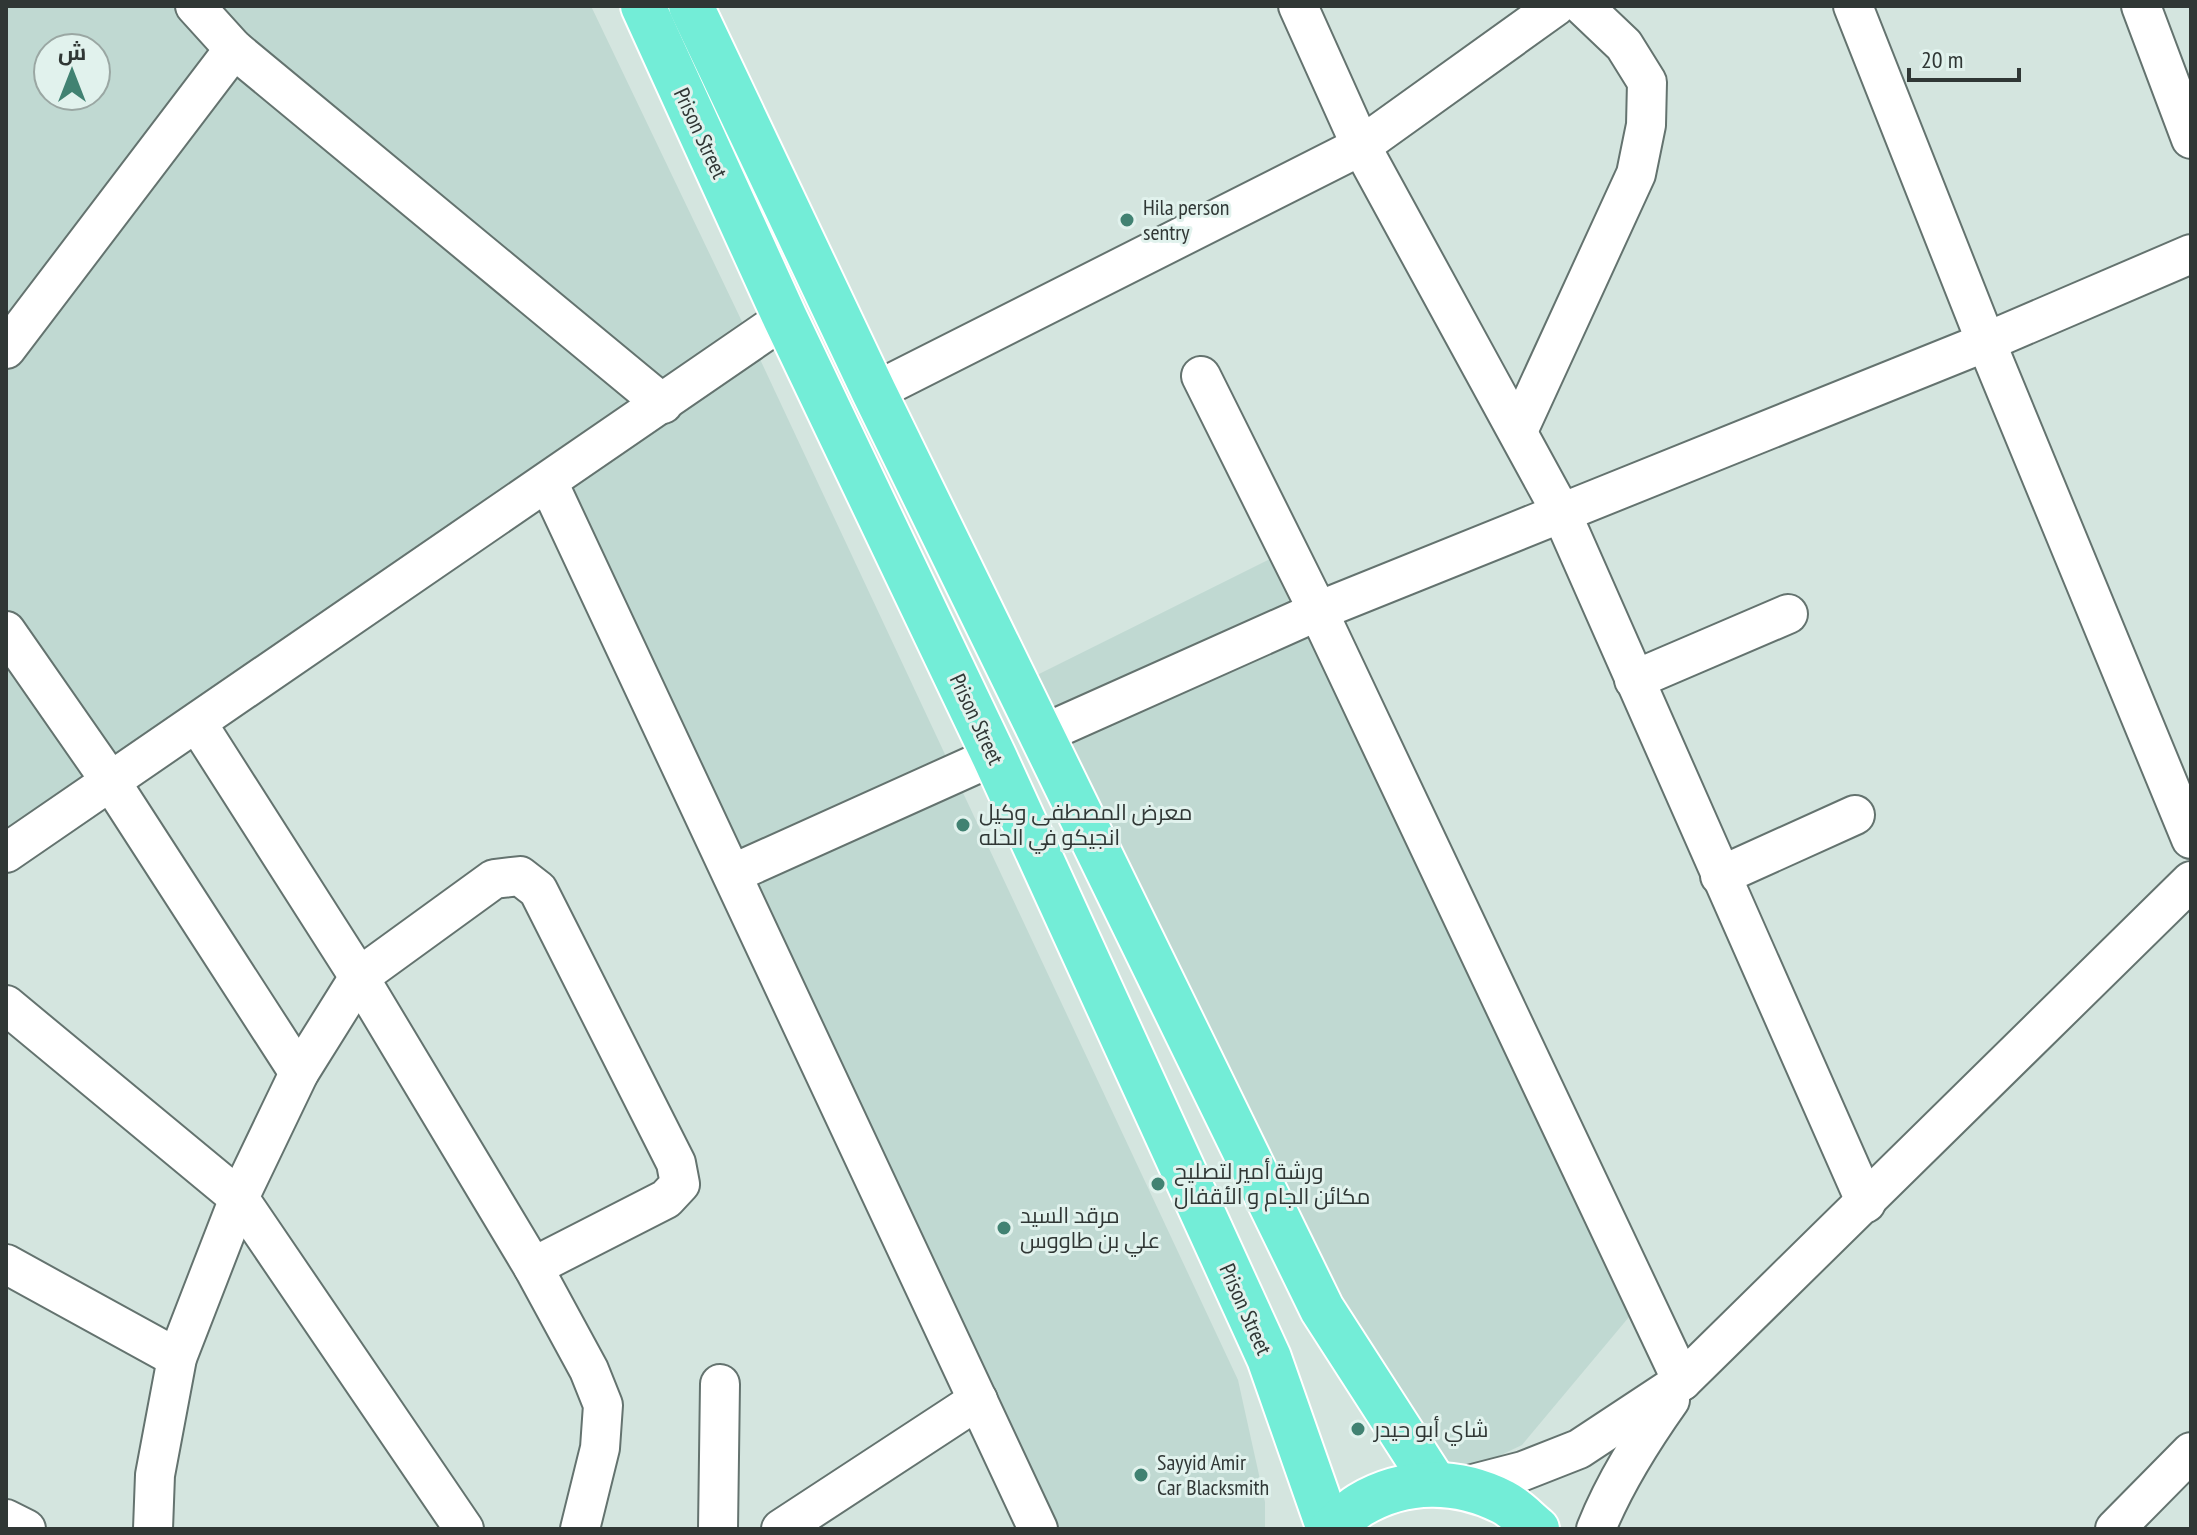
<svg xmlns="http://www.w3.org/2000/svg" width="2197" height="1535" viewBox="0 0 2197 1535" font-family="'PT Sans Narrow',Cairo,sans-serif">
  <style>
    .built { fill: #c0d9d2; fill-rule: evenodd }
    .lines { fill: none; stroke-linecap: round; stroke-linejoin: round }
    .minor-casing { stroke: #64736f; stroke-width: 42 }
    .major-casing { stroke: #fff; stroke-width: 48 }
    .minor { stroke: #fff; stroke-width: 38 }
    .major { stroke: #73edd7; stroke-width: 44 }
    .poi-dot { fill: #418272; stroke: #e1f2ed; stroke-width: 3 }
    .labels { text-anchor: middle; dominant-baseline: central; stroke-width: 6; stroke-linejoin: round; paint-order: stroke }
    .street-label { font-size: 22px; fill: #303735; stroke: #e1f2ed }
    .poi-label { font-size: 22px; fill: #303735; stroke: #e1f2ed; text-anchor: start }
  </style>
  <rect width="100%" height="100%" fill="#d4e5df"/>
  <g class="built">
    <path d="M6 6H591L758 355 1238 1380 1265 1502V1529H1016L546 505 6 868ZM48 48H96V96H48Z"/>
    <polygon points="1296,546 1634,1311 1522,1445 1434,1487 1027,680"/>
  </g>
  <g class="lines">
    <g class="minor-casing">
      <g id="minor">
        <polyline points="195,6 234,49 663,404"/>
        <polyline points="1298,6 1361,146 1561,512 1866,1203"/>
        <polyline points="1853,6 1986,342 2191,839"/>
        <polyline points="2141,6 2191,139"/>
        <polyline points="6,349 234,49"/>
        <polyline points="1201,376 1318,611 1682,1381"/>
        <polyline points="874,392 1361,146 1556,6"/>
        <polyline points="1518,431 1636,174 1646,125 1647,82 1624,45 1583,6"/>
        <polyline points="548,482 1038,1529"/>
        <polyline points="6,631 111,782 299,1073"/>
        <polyline points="1634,680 1788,614"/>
        <polyline points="197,723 359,977 533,1267 589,1370 603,1405 600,1448 580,1529"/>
        <polyline points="1043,734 1318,611 1986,342 2191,254"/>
        <polyline points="6,853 785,318"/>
        <polyline points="732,874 994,756"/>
        <polyline points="1720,876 1855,815"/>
        <polyline points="6,1005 239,1198 464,1529"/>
        <polyline points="6,1264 177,1358"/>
        <polyline points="1465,1486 1523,1471 1579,1449 1682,1381 2191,881"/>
        <polyline points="6,1519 26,1529"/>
        <polyline points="153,1529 155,1475 177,1358 239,1198 299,1073 359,977 494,879 520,876 538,890 676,1163 680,1184 666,1199 533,1267"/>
        <polyline points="718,1529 720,1384"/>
        <polyline points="781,1529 978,1400"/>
        <path d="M1596 1529C1615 1482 1641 1441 1670 1400"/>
        <polyline points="2115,1529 2191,1452"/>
      </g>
    </g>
    <g class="major-casing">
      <g id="major">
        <polyline points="643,6 785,318 994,756 1269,1358 1329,1529"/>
        <polyline points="691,6 874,392 1322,1309 1434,1483"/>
        <path d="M1332 1529C1341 1521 1350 1511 1360 1505 1405 1478 1458 1479 1503 1502 1515 1508 1526 1520 1537 1529"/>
      </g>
    </g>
    <use href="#minor" class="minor"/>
    <use href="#major" class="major"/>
  </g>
  <g class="poi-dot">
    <circle cx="1127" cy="220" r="8"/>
    <circle cx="963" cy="825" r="8"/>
    <circle cx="1158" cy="1184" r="8"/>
    <circle cx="1004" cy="1228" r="8"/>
    <circle cx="1358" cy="1429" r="8"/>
    <circle cx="1141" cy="1475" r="8"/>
  </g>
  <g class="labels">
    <g class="street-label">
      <text transform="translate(701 133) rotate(65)">Prison Street</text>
      <text transform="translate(977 719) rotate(65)">Prison Street</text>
      <text transform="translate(1246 1309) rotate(66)">Prison Street</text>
    </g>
    <g class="poi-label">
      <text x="1143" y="207">Hila person<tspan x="1143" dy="25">sentry</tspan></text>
      <text x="979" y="812">معرض المصطفى وكيل<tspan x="979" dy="25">انجيكو في الحله</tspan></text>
      <text x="1174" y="1171">ورشة أمير لتصليح<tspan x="1174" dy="25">مكائن الجام و الأقفال</tspan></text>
      <text x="1020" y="1215">مرقد السيد<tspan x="1020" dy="25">علي بن طاووس</tspan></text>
      <text x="1374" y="1429">شاي أبو حيدر</text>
      <text x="1157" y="1462">Sayyid Amir<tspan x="1157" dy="25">Car Blacksmith</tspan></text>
    </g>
  </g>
  <rect width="2197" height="1535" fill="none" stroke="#303735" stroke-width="16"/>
  <g transform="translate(72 72)"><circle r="38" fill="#e1f2ed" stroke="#9aa7a3" stroke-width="2"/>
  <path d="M0-6L14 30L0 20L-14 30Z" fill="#418272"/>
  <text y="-12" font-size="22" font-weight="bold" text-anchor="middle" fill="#303735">ش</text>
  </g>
  <path d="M1909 68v12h110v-12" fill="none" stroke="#303735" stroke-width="4"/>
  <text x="1921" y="68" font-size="24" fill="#303735" stroke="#e1f2ed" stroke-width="6" paint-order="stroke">20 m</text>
</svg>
